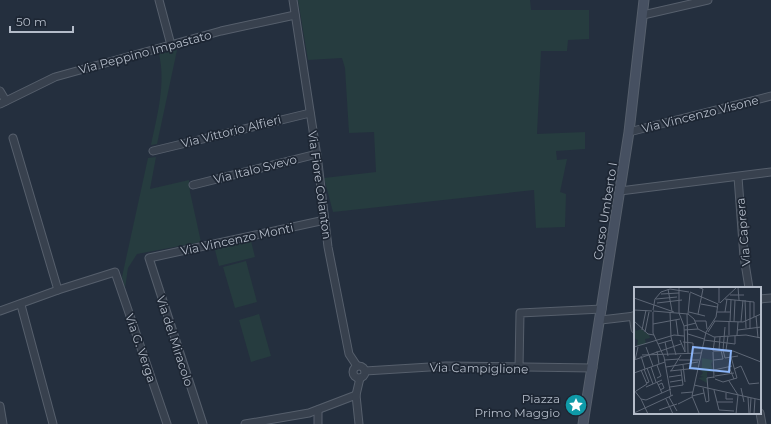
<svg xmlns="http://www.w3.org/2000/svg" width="771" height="424" viewBox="0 0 771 424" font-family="Montserrat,sans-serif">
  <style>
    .green { fill: #263c3f }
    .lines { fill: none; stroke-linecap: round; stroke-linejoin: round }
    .minor-casing { stroke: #565f6c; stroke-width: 9 }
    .secondary-casing { stroke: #565f6c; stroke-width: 11 }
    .minor { stroke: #38414e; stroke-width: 7 }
    .secondary { stroke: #465061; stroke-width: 9 }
    .labels { text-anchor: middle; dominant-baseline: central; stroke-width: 3.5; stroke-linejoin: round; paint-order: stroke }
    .street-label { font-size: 12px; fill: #b4bcc9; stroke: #1d2633 }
    .poi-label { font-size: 12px; fill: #b4bcc9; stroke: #1d2633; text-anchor: end }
    .inset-road { fill: none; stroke: #5e6776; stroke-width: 1 }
    .view { fill: #8ab4f8; fill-opacity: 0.15; stroke: #8ab4f8; stroke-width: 2 }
    .inset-edge { fill: none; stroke: #b4bcc9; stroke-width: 2 }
  </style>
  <rect width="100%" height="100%" fill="#242f3e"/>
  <g class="green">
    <polygon points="298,0 530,0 531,10 589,10 589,39 568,40 567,51 541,51 537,134 585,132 585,149 556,151 557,160 567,159 560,192 566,194 565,227 536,228 534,190 333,212 324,178 376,172 374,132 349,133 345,68 342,58 308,60"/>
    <path d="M177 50 157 144 151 145C157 116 166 84 159 54Z"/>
    <polygon points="156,157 150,189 189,180 190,192 201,242 137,254 128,268 125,288 122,277 148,158"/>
    <polygon points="251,241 255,257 219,266 215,250"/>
    <polygon points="246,261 257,302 235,308 223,267"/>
    <polygon points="259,314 271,356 251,362 239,320"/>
  </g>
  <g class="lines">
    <g class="minor-casing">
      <g id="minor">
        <polyline points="159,0 171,45"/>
        <polyline points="293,0 318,163 328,247 349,354 357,366"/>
        <polyline points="643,15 708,0"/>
        <polyline points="0,91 6,101"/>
        <polyline points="0,104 55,77 221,31 295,15"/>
        <polyline points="629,132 771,96"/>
        <polyline points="13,138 58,290"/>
        <polyline points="153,151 310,113"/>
        <polyline points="738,177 744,257 749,288"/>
        <polyline points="193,185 317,154"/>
        <polyline points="620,191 771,172"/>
        <polyline points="760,299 771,298"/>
        <polyline points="21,305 53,424"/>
        <polyline points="0,311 58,290 115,272 167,424"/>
        <polyline points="633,316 635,329"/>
        <polyline points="601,320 635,316"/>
        <circle cx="359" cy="372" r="6"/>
        <polyline points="519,368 520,313 602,309"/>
        <polyline points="365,371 446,366 593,368"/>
        <polyline points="0,406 3,424"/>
        <polyline points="760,413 762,424"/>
        <polyline points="203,424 149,258 325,220"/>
        <polyline points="245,424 309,413 356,395"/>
        <polyline points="318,424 318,410"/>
        <polyline points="359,424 356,395 360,378"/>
      </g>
    </g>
    <g class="secondary-casing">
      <polyline id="secondary" points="583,424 629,132 644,0"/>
    </g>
    <use href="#minor" class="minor"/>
    <use href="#secondary" class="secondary"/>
  </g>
  <defs>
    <g id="sight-disc" transform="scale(1.15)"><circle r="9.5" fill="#0f9aa8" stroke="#1d2633"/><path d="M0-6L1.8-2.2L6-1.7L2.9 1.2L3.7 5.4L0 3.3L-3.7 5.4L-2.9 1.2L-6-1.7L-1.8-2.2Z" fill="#fff"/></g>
  </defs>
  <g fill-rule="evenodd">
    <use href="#sight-disc" x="576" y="405"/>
  </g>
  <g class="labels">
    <g class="street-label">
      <text transform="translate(145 52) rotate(-15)">Via Peppino Impastato</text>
      <text transform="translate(700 114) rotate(-14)">Via Vincenzo Visone</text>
      <text transform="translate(231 131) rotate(-14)">Via Vittorio Alfieri</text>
      <text transform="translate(255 169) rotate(-14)">Via Italo Svevo</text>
      <text transform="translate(320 185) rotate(82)">Via Fiore Colanton</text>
      <text transform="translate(605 211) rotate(-81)">Corso Umberto I</text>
      <text transform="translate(743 232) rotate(-95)">Via Caprera</text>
      <text transform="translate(237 239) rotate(-12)">Via Vincenzo Monti</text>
      <text transform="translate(175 341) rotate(72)">Via del Miracolo</text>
      <text transform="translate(141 348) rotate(71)">Via G. Verga</text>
      <text transform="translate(479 368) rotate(1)">Via Campiglione</text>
    </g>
    <g class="poi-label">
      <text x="560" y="398">Piazza<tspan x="560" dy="14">Primo Maggio</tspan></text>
    </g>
  </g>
  <g transform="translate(634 287)">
    <rect width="127" height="127" fill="#242f3e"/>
    <path d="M0 38 2 44 7 42 15 48 16 51 11 52 12 57 3 59 4 53 0 51ZM68 71 79 73 77 77 80 85H73V96L64 91 70 90 66 89 69 86 66 82 68 80Z" fill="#263c3f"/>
    <path class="inset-road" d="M63 0 69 2 64 27M85 0V16M104 0 105 13M45 1V26M34 2 38 24M56 5 84 17M27 7 45 6M96 8H110M0 11 40 25M22 12 43 10M91 12 120 15V30M111 13 112 41M116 14V41M23 16 48 13M86 16 103 0M67 17 83 20M0 23 18 24M19 23 21 12 27 5 36 2 55 5M19 24 54 27 60 32 64 42 80 50 112 48 127 51M19 25V46L30 70 37 109M36 25 37 50 42 68M55 25 71 29M83 25H96M91 25 93 12M45 26 50 39 51 65M53 27 54 66M54 27 56 6M122 29 124 51M42 33 44 48M0 34 14 47 20 48M61 34H72L73 42M80 34 109 35 127 27M95 35V48M96 35 97 13M100 35 101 13M107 35 109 13M19 37 46 32M50 39 62 36M8 43 12 23M50 43 64 42M104 43 127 40M11 45 15 25M74 45 81 34M54 47 70 52M103 48 104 35M46 53 51 65M70 53 101 57V49M31 55 34 69M49 55 59 56V66M24 57 38 53M0 60 40 48 50 49M12 60 19 79M85 63 86 50M89 63 91 40M89 63 91 71 104 69M92 63 94 49M23 64 25 77M79 64H99L127 75M79 64 81 50M79 65 80 91M8 68 67 66M7 69 11 82M0 73 47 57M1 73 4 60M31 73 45 72M45 73H65M80 73 89 72 87 63M49 78 51 95M17 80 22 95M32 80 64 75M95 80 100 92M13 81 19 97M10 82 15 95 12 96M100 82 107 79 115 97 125 96M80 83 98 79M36 84 63 81M37 84 47 68M0 86 31 75M81 89 100 86M35 90 48 88M23 91 27 89 23 78M81 92 89 95 103 91 97 70M95 94 104 108M23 95 28 106M36 95 48 93M24 98 28 96 30 101 26 103M60 98 127 113M12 100 28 93M36 100 49 98 47 83M69 101 72 115M107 101 110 115M0 103 7 112 12 113 37 102M80 103 85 123 100 124M2 104 13 97 7 83M47 106 59 105M92 106V112H99M58 109 65 126M58 109 70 106M58 109 72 45 82 30 84 17M35 110 43 124M114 110 115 127M7 112 14 127M32 112 39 127M72 115 75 114 73 91 80 90M83 115H99M44 117 58 110M25 123 43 117M0 126 39 108M116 126 117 111M102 127 104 108M120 127 121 112"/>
    <path class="view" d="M59 60 97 64 95 85 56 81Z"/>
    <rect width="127" height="127" class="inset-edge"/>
  </g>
  <path d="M10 26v6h63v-6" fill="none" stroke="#b4bcc9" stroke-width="2"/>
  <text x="16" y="26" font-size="12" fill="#b4bcc9" stroke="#1d2633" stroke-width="3" paint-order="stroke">50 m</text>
</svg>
